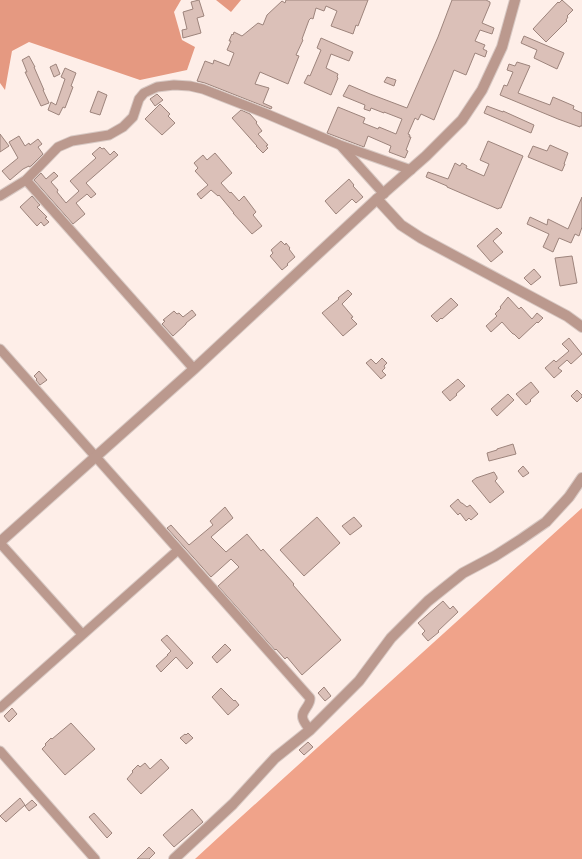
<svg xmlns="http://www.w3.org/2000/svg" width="582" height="859" viewBox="0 0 582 859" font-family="'Public Sans',sans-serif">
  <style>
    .forest { fill: #e59981 }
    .water { fill: #f0a38a }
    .building { fill: #dbc0b8; stroke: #9d847c }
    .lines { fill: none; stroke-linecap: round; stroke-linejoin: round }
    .minor-casing { stroke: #d8c9c4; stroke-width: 11 }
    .tertiary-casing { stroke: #d8c9c4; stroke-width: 12 }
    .minor { stroke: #bb998e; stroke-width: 9 }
    .tertiary { stroke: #bb998e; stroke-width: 10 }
  </style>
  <rect width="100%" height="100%" fill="#feeee8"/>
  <g class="forest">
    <polygon points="0,0 181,0 174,12 182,40 195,47 187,70 140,80 29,42 12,51 5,90 0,83"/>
    <polygon points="216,0 241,0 231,12"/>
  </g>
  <path class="water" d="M582 508V859H195C323 742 453 625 582 508Z"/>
  <g class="building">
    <polygon points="199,0 204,16 197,18 201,33 183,38 182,30 187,29 183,12 193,9 191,2"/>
    <polygon points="286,0 368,0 358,26 356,25 353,34 331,26 337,11 326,6 324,11 316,8 313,19 311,18 309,20 302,39 303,40 296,55 299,56 288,84 260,72 255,84 269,88 263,103 272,107 271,109 205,83 197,81 205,61 213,64 214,60 229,66 234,53 227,50 231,41 229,41 232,34 233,35 234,32 242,36 258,23 263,25 267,15 282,1 285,3"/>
    <polygon points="452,0 486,0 490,2 490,4 482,23 494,28 492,34 480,30 475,41 485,45 483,49 487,51 485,57 475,53 466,75 454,70 434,120 421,114 418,120 415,118 408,134 410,135 409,137 411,137 406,150 408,151 405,158 389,152 391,146 368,136 364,147 327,133 338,107 365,118 363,123 378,129 379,127 396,134 402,119 384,112 384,113 371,108 370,111 364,109 365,105 343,96 349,85 370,94 407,108 438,37"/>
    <polygon points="562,0 573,10 567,16 568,17 566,20 567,21 546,42 533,29 558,2 559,3"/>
    <polygon points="524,36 564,53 557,69 534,58 537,50 521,43"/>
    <polygon points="321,38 353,52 349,61 331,54 326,68 338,74 337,77 338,78 331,95 304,83 308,75 310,76 321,50 317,48"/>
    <polygon points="29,56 35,67 34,67 44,90 43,90 49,103 41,106 25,72 27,72 23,62 22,60"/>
    <polygon points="517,62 530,66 518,93 550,105 553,97 574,106 573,109 582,113 582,126 580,126 580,127 558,119 500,95 504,85 507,86 513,72 507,70 509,64 515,66"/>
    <polygon points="56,64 60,74 54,77 50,67"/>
    <polygon points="65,68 76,73 71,86 73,87 65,108 63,107 59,115 48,110 51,102 56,105 65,79 61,77"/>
    <polygon points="387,77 396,80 394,86 384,82"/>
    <polygon points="98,91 107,95 100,115 90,112"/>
    <polygon points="157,94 163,100 155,106 150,99"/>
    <polygon points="160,104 170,114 168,116 175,123 162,135 145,119"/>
    <polygon points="487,106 503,112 503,111 534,125 531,133 484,113"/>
    <polygon points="241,110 250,114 257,122 256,123 262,131 258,134 268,145 266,146 268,148 263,153 256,146 257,146 232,118"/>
    <polygon points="0,134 9,146 0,152"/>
    <polygon points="19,136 25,146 29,143 30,145 38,139 42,144 38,147 43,154 31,166 29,167 29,166 23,169 10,180 2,171 18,158 9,142"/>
    <polygon points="488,141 523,156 501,208 499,208 498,209 447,187 447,186 426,177 428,172 448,179 455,163 460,166 462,163 467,166 466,168 484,176 489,164 480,160"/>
    <polygon points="550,145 568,153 564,164 565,164 562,171 528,157 533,146 547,151"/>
    <polygon points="100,147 102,149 104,148 110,155 114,151 118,155 86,183 96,194 91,198 87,194 76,203 85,214 73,224 34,180 41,173 46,179 54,172 58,176 51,182 58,190 57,192 66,203 79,191 70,181 96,158 92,154"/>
    <polygon points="215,153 232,173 221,183 230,193 231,192 239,201 244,196 256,212 253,215 262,226 252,234 233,213 234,213 219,195 218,196 211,190 201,199 197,194 208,185 195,171 198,168 194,163 203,155 207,160"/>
    <polygon points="349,179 354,185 353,186 363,197 356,203 352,199 336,214 325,201"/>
    <polygon points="32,196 40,205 37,207 47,217 45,218 49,222 44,226 41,222 37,226 20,207"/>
    <polygon points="582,197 582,227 579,236 575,234 571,243 559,238 553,252 543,247 549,234 527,224 530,217 547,225 548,219 568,229"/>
    <polygon points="497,228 502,233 493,241 503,252 491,262 477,246"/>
    <polygon points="281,241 285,245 286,243 290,248 289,249 295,257 287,264 288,265 282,270 270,256 273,253 271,250"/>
    <polygon points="572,256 577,283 560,286 555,258"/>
    <polygon points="534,269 541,277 531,285 524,278"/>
    <polygon points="348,290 352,294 342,304 353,317 351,318 357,324 343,336 322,313 339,299 338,298"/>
    <polygon points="508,297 519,309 521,307 532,319 537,313 543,318 538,323 537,322 519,339 514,334 513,334 510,331 502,322 491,332 486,326 497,316 495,314 501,308 500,307"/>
    <polygon points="451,298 458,305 442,319 441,318 437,322 431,316"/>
    <polygon points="192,310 196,315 186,323 186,324 173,336 162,324 165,321 163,320 174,311 177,314 179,313 183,317"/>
    <polygon points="569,338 582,354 571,364 567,360 558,368 562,371 554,378 545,368 554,360 556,362 569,351 562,344"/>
    <polygon points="382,358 387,363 384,366 385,368 382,371 386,375 381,379 366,363 371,359 376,364"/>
    <polygon points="39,371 47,380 40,385 36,380 37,379 34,376"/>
    <polygon points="458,379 465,386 456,394 457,395 450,401 442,392"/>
    <polygon points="531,382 539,392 530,400 531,401 526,405 516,394"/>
    <polygon points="577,390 582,395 582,397 577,402 571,396"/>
    <polygon points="508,394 514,400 497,416 491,409"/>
    <polygon points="513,444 516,454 489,461 487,453 497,450 497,449"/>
    <polygon points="523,466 529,473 523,477 518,471"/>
    <polygon points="494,472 497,477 497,479 495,481 504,492 490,503 472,481 476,478"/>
    <polygon points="458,499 461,503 462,503 467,507 470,505 478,514 471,520 469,518 466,521 460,513 458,515 450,506"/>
    <polygon points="225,507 233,518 211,537 226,552 247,534 261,551 263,549 279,567 294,584 293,585 341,640 302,675 287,657 285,659 276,649 275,650 218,586 239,567 231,559 211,577 167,528 171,525 189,545 213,525 210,521"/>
    <polygon points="317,517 340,543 304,576 280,550"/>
    <polygon points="354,517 362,526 350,535 342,526"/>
    <polygon points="443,601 450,609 453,606 458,612 438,631 439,632 428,641 422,634 425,631 418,623"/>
    <polygon points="167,635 193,663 187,669 176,657 161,672 156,666 168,655 167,655 171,651 161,640"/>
    <polygon points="225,644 231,650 217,663 212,657"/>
    <polygon points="324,687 331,696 325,701 318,693"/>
    <polygon points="221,688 234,701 235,700 239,705 228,715 212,697"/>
    <polygon points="12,708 17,714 9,722 4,716"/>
    <polygon points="71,723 95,749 65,775 42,749 46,745 45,744 51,738 52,739"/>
    <polygon points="188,733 193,738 186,744 180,738 185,734 186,735"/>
    <polygon points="308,742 313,747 304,755 299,750"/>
    <polygon points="161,759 169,768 141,794 127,779 133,772 132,771 138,765 140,767 145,763 150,769"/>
    <polygon points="20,798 25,805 6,822 0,816"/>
    <polygon points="32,800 37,805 29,811 25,806"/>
    <polygon points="192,809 203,822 174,847 163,835"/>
    <polygon points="94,813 112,833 107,838 89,817"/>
    <polygon points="149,847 155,853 149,859 137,859"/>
  </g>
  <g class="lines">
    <g class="minor-casing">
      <g id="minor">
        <polyline points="341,146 384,194"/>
        <polyline points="26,180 194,369"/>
        <polyline points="0,196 26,180 58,147 72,141 109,135 123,127 133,117 139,99 144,93 157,87 174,85 190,86 203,89 267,114 340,145 411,170"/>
        <path d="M0 349 310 698C311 706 300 711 303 719 304 723 308 727 310 730"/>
        <polyline points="0,543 82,634"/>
        <polyline points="0,708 178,550"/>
        <polyline points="0,751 95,859"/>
      </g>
    </g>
    <g class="tertiary-casing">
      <g id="tertiary">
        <polyline points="377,199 401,225 421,238 567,316 582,327"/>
        <polyline points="0,542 194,369 377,199 426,156 462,120 482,90 502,47 515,0"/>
        <polyline points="174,859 233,804 275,758 310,730 359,681 391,638 428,601 463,573 495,556 520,540 546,522 569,497 582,478"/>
      </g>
    </g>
    <use href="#minor" class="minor"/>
    <use href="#tertiary" class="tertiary"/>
  </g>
</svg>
